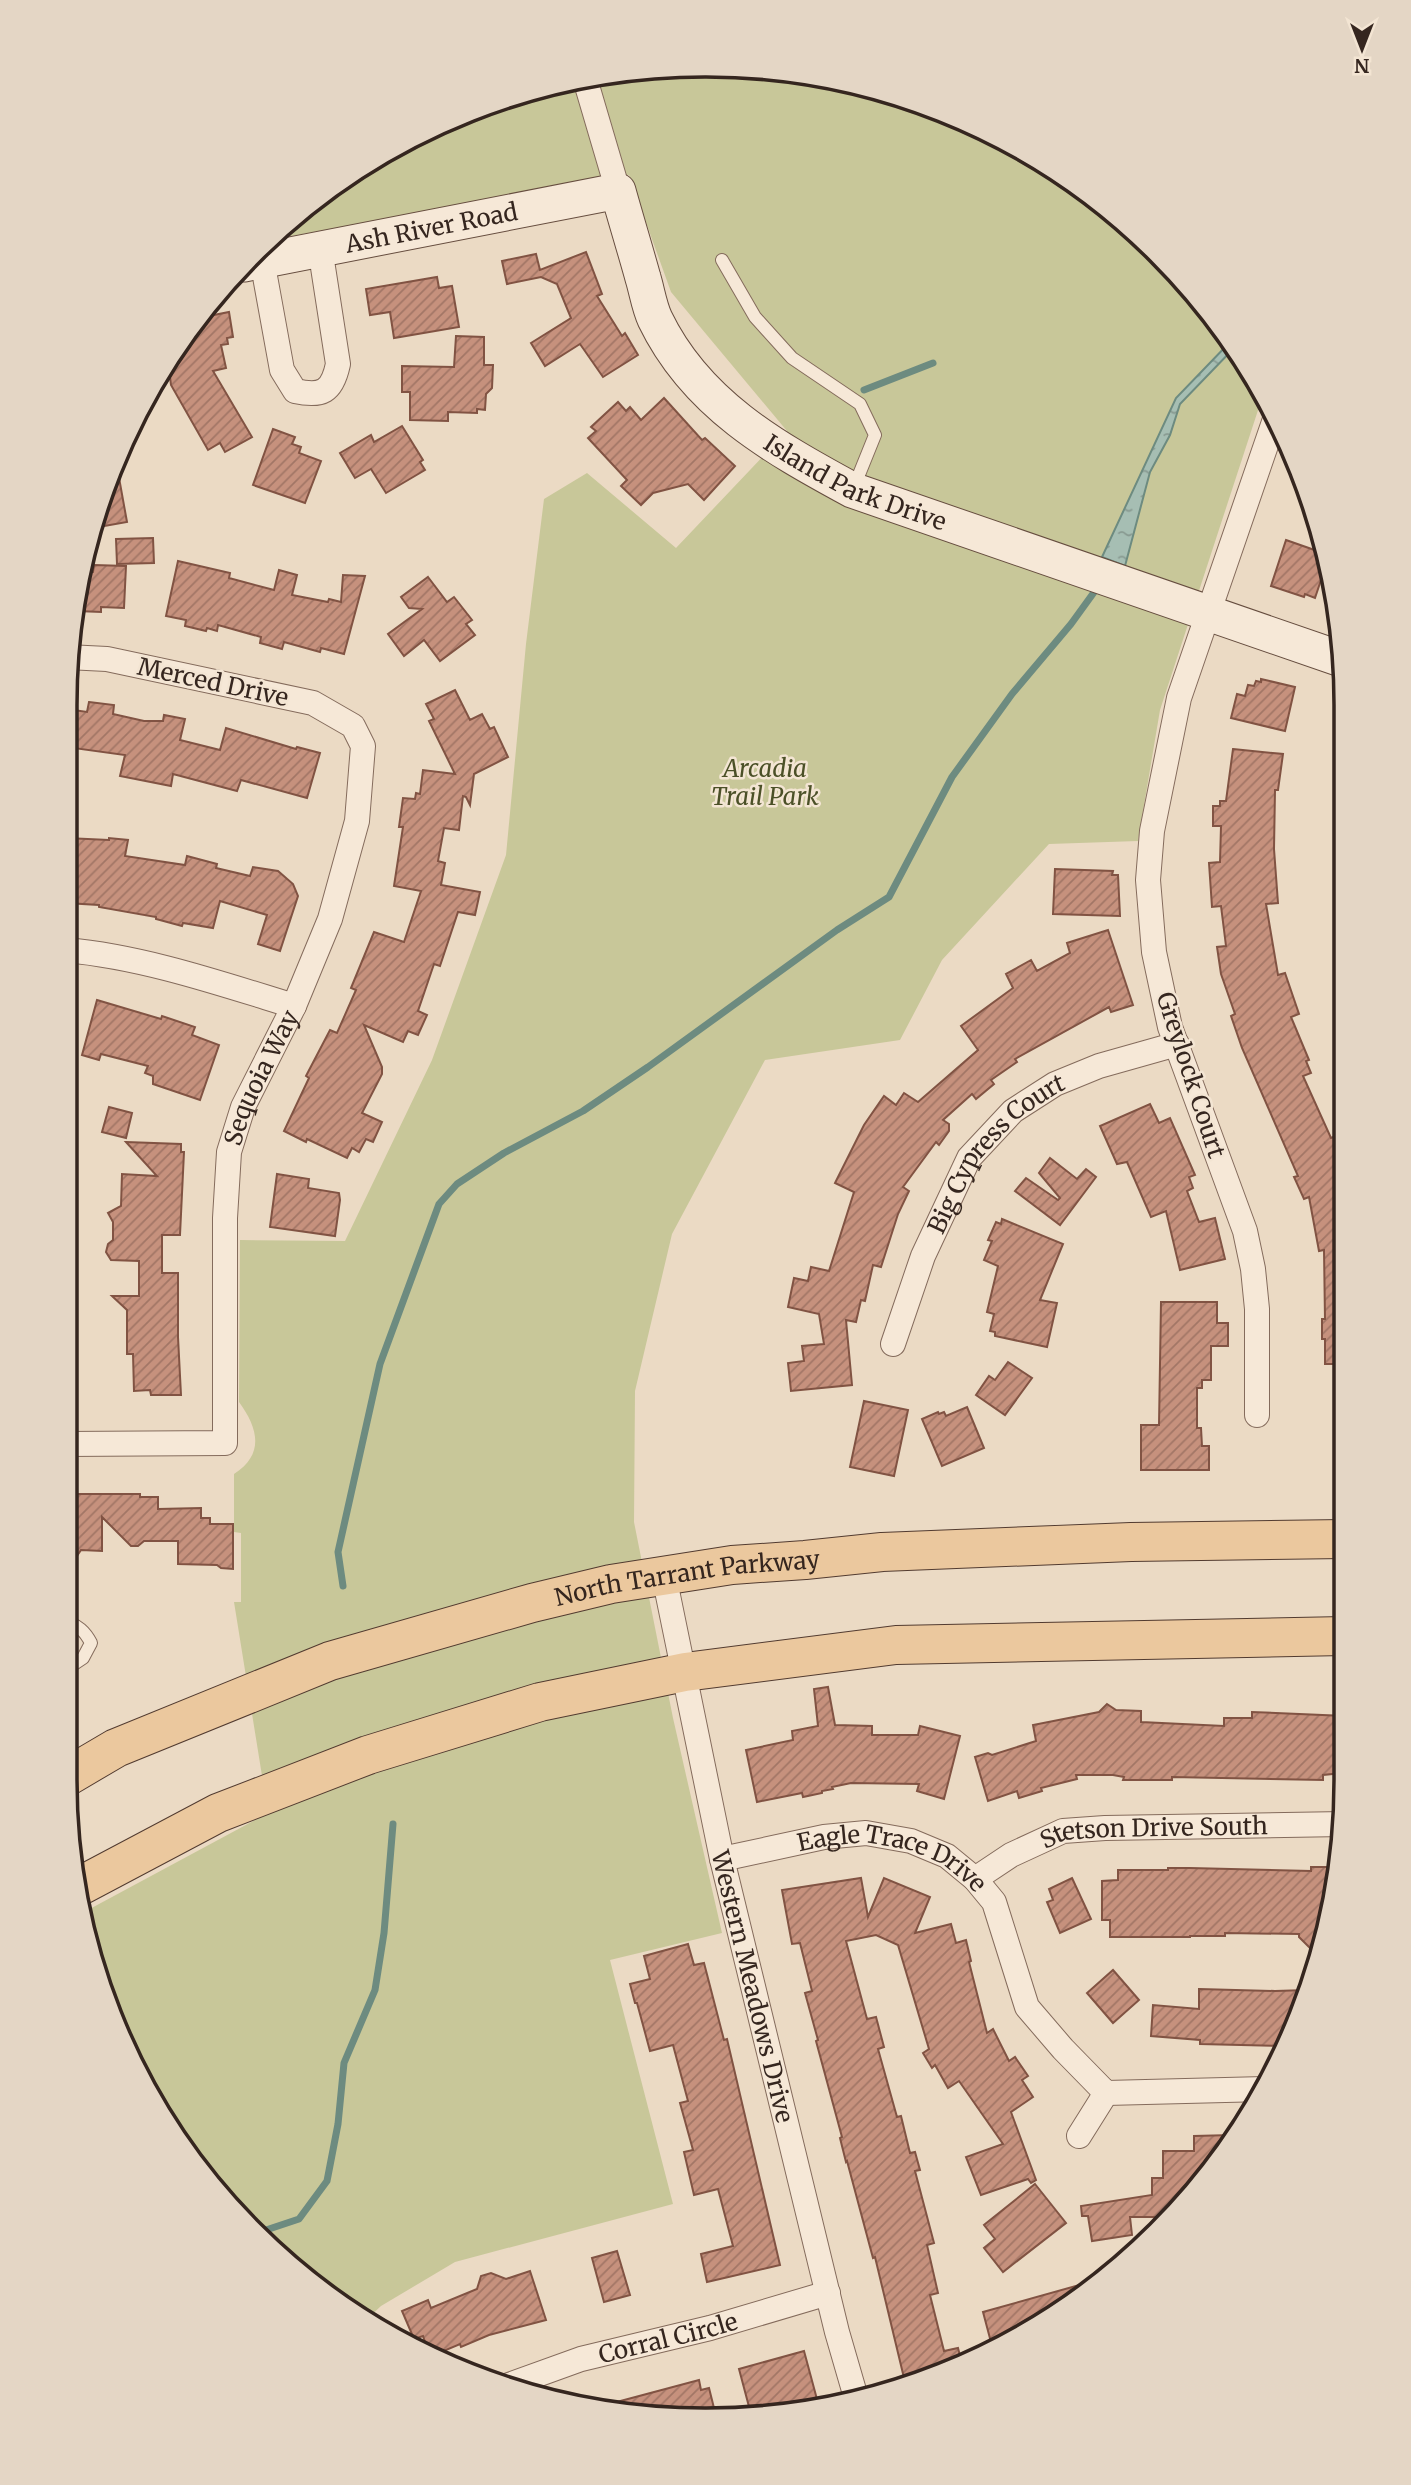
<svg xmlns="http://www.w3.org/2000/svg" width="1411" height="2485" viewBox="0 0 1411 2485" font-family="Merriweather,serif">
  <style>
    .park { fill: #c8c799 }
    .water { fill: url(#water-ripples); stroke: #6d8b80; stroke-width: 2 }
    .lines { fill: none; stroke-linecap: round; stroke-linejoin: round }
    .stream { stroke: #6d8b80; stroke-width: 7 }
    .building { fill: url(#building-hatch); stroke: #815343; stroke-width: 2 }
    .lane-casing { stroke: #846b5c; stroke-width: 14 }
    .street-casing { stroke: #846b5c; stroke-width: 26 }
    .secondary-casing { stroke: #664d3f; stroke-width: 37 }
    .primary-casing { stroke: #523b30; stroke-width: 40 }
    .lane { stroke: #f6e8d7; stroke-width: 12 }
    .street { stroke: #f6e8d7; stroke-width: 24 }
    .secondary { stroke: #f6e8d7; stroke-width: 35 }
    .primary { stroke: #ebc89e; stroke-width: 38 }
    .labels { text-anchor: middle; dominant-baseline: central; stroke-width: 5; stroke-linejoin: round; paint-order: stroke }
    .street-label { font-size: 24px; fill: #35261f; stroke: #f3e5d3 }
    .park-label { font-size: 24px; font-style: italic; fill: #4b5027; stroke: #f3e5d3 }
    .rim { fill: none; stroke: #35261f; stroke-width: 3.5 }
  </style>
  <defs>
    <pattern id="water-ripples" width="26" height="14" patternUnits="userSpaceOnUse" patternTransform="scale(1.75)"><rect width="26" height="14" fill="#a6beb3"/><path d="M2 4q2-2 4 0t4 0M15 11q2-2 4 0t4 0" fill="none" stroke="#889a91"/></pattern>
    <pattern id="building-hatch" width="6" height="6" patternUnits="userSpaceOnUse" patternTransform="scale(1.75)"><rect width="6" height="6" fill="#c6917d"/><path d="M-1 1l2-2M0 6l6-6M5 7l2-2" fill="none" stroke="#a27666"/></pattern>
  </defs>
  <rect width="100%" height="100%" fill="#ebdac4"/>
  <path class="park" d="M664 66 790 70 912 99 1026 151 1158 252 1238 350 1262 398 1160 710 1138 841 1049 844 942 960 900 1040 765 1060 672 1234 635 1391 634 1522 673 1718 722 1933 610 1960 673 2204 455 2262 381 2306 366 2320 349 2312 197 2169 99 1985 86 1911 268 1813 234 1602H241V1533L234 1532V1474C265 1454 258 1428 239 1402L240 1240 345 1241 432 1060 506 855 526 644 544 499 587 473 676 548 787 431 671 292 629 175 269 240 316 197 422 131 540 86Z"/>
  <polygon class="water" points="1231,341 1236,346 1180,404 1170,435 1150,472 1125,566 1102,557 1176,398"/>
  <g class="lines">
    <g class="stream">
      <polyline points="864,390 933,363"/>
      <polyline points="343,1586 338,1552 380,1364 439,1204 457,1184 504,1153 583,1111 648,1067 837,930 889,897 952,777 1012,694 1071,624 1100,584"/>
      <polyline points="263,2231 299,2219 327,2181 338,2124 344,2063 375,1990 384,1933 393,1824"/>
    </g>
  </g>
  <g class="building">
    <polygon points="586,252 602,294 597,296 622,336 625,333 638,355 603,377 580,344 545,366 531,343 571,318 557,284 541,277 507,284 502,261 536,254 540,270"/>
    <polygon points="437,277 439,288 452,286 459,327 394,338 390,312 370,315 366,289"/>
    <polygon points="229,312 233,337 227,338 228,344 221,345 226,368 213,371 252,437 225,452 220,443 208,450 171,385 168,361 199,318"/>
    <polygon points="456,336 484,337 484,365 493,365 492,388 486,394 485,410 477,409 477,413 448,412 448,421 410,420 410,392 402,392 402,366 454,367"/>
    <polygon points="664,398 702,440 705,438 735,466 704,500 688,484 653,493 641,505 621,486 627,480 588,438 596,431 591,427 618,402 626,411 630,407 641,420"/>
    <polygon points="402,426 423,460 420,462 425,470 386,493 371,469 355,478 340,453 371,435 374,442"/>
    <polygon points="273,429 295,437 292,444 301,447 299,453 321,461 305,503 253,485"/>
    <polygon points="116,461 127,522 93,528 99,500"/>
    <polygon points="153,538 154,563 117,564 116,539"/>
    <polygon points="1286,540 1323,553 1322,557 1326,559 1327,562 1315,598 1305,594 1304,597 1271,586"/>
    <polygon points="178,561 230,573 229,578 274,590 279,570 297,575 292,595 328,602 329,599 341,602 343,575 365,576 344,654 321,648 320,652 284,642 282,649 260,643 261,637 218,625 217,631 207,628 206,631 185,626 186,620 166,616"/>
    <polygon points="94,565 126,566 124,608 101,607 101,612 77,611 85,571 93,572"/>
    <polygon points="428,577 447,602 454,597 472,620 466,624 475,635 440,661 424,640 404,656 388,634 422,609 409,608 401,597"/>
    <polygon points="1261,679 1295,687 1285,731 1231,718 1237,694 1245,696 1248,685 1254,686 1256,681 1261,682"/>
    <polygon points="455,690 470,720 482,714 490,729 494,727 508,757 474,774 470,805 466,797 463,796 459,830 444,828 438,861 445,863 441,885 480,892 475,915 458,912 440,966 434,964 418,1011 427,1015 418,1035 408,1031 403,1042 364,1025 382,1067 382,1074 362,1113 382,1122 373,1142 366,1139 359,1152 352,1148 347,1158 307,1139 306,1142 284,1131 309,1078 306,1076 330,1030 337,1033 356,990 351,988 374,932 404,942 421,891 394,886 403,827 399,827 403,798 415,799 416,793 420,794 423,770 455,774 429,721 434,719 426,704"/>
    <polygon points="89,702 114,705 113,714 144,721 163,721 164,715 185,719 180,740 220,750 226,728 296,749 297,747 320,753 307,798 241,780 237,791 173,774 171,786 120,776 125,755 66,747 66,709 87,712"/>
    <polygon points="1233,749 1283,754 1278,790 1275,790 1274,849 1278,903 1266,904 1278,975 1285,973 1299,1014 1291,1017 1309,1060 1306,1061 1311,1073 1303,1076 1331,1138 1343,1133 1343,1364 1325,1364 1325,1339 1322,1339 1322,1319 1325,1319 1324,1250 1319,1251 1309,1197 1304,1199 1294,1177 1298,1176 1242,1048 1231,1016 1235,1014 1221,974 1217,947 1226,946 1221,906 1212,907 1209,863 1220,862 1221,826 1213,826 1213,806 1220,806 1220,801 1226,801"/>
    <polygon points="66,838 109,840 109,838 128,840 125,856 185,865 187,856 217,864 216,868 250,876 253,867 278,871 293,884 298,896 280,951 258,944 267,915 220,901 213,928 183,923 182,926 156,919 156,917 99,907 99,905 66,903"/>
    <polygon points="1055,869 1113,871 1112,875 1118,875 1120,916 1053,914"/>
    <polygon points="1108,930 1133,1005 1111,1012 1109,1007 1015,1059 1017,1062 991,1080 994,1084 976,1099 972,1094 943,1120 949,1124 949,1131 939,1145 936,1142 903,1187 909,1191 898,1214 881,1267 873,1265 865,1301 861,1300 856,1322 846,1320 852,1385 791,1391 788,1363 804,1361 802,1346 824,1344 819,1314 788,1307 794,1278 808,1281 811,1267 829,1271 854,1192 835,1183 864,1125 884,1096 896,1105 904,1093 918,1102 978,1050 961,1026 1013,988 1006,974 1031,960 1037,971 1070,953 1067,943"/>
    <polygon points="97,1000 161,1019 162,1016 195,1027 192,1035 219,1045 200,1100 153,1084 153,1076 145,1073 148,1066 101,1054 99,1060 82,1055"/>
    <polygon points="1150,1104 1159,1123 1170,1118 1195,1175 1189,1177 1193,1188 1187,1191 1199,1222 1215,1218 1225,1259 1180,1270 1166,1211 1151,1217 1127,1162 1117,1164 1100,1126"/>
    <polygon points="109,1107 132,1113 126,1138 102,1132"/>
    <polygon points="126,1142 181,1144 181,1152 184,1152 180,1235 162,1235 162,1273 178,1273 178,1337 181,1395 151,1395 150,1390 134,1391 133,1354 127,1354 127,1310 112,1296 139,1296 139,1261 111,1260 106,1252 108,1244 113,1240 113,1222 108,1213 121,1206 122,1174 157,1176"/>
    <polygon points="1050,1158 1077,1179 1086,1169 1096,1177 1060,1225 1015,1191 1026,1178 1058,1200 1060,1198 1039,1173"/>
    <polygon points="277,1174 309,1179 308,1188 339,1193 340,1200 335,1236 270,1227"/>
    <polygon points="1002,1219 1063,1244 1040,1300 1057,1303 1047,1347 995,1336 995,1332 990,1331 994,1314 987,1312 998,1266 984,1260 992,1241 988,1240 996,1222 1001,1224"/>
    <polygon points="1161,1302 1217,1302 1217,1323 1228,1323 1228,1346 1211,1346 1211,1380 1202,1380 1202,1388 1197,1388 1197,1428 1201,1428 1202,1446 1209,1446 1209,1470 1141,1470 1141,1425 1159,1425"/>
    <polygon points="1008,1362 1032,1378 1005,1415 976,1395 989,1376 995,1380"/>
    <polygon points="864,1401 908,1410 894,1476 850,1467"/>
    <polygon points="967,1407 984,1448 942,1466 922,1419 938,1412 939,1414 944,1412 946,1416"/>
    <polygon points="65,1494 140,1494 140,1497 158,1497 158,1509 201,1508 201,1518 210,1518 210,1524 233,1524 233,1569 221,1568 217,1565 178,1564 178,1541 144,1541 138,1546 131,1546 102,1517 102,1551 81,1550 65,1574"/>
    <polygon points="828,1687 835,1725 872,1726 872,1735 918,1735 920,1726 960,1736 944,1799 917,1791 919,1784 851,1783 832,1787 833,1789 822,1791 822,1793 803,1797 802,1793 757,1802 746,1750 793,1740 792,1731 818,1726 814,1689"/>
    <polygon points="1107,1704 1116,1710 1141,1711 1141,1722 1224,1726 1224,1718 1252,1718 1252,1712 1345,1716 1342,1773 1323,1775 1323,1780 1172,1777 1172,1780 1123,1780 1124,1777 1113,1775 1076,1775 1077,1779 1041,1788 1042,1791 1019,1798 1017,1791 988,1801 975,1757 988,1753 992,1755 1036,1741 1033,1725 1099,1712"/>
    <polygon points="1311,1867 1337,1867 1323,1949 1311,1949 1299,1937 1299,1934 1225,1933 1225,1936 1190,1936 1190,1937 1110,1937 1110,1920 1102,1920 1102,1881 1118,1880 1118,1870 1168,1870 1168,1868 1190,1868 1311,1871"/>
    <polygon points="861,1878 868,1917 884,1878 930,1897 915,1933 951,1924 956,1943 966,1940 971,1961 969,1962 987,2033 993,2029 1009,2061 1015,2057 1028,2076 1022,2080 1033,2097 1011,2112 1036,2180 1031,2183 1028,2179 981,2195 966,2157 1003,2144 959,2081 948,2088 935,2065 932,2068 923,2053 929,2049 898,1945 876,1935 846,1941 867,2019 876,2017 884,2047 878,2049 897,2117 901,2116 910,2153 915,2152 920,2170 915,2171 934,2243 927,2245 938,2293 930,2295 944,2351 958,2348 962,2364 950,2372 905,2382 875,2257 873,2258 847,2161 846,2162 840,2138 842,2137 816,2041 818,2040 805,1993 812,1991 800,1943 792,1944 782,1890"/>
    <polygon points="1072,1878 1091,1919 1060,1933 1047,1902 1053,1900 1049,1889"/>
    <polygon points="688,1944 694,1965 704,1963 724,2040 727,2039 780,2265 707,2282 701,2254 733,2246 718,2189 694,2195 684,2152 693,2150 680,2103 688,2101 673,2045 650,2051 637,2003 635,2003 630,1984 650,1979 644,1956"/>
    <polygon points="1113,1970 1139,2000 1113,2023 1087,1993"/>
    <polygon points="1199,1989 1275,1991 1306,1990 1283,2046 1200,2044 1200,2040 1151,2036 1153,2005 1199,2009"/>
    <polygon points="1231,2135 1164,2217 1130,2217 1132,2235 1092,2241 1088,2216 1082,2216 1081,2206 1152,2195 1152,2178 1163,2178 1163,2151 1194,2151 1194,2136"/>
    <polygon points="1035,2184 1066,2223 1003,2272 984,2248 995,2239 984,2225"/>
    <polygon points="617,2251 630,2295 604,2302 592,2258"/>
    <polygon points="530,2271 546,2320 489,2335 461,2347 460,2344 439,2353 427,2348 423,2336 414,2339 402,2311 428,2300 431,2308 477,2289 481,2276 491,2273 506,2279"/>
    <polygon points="1083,2284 1084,2288 992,2346 983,2312"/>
    <polygon points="804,2351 818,2403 752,2418 739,2369"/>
    <polygon points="699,2380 701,2390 709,2388 716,2416 614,2406 613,2403"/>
  </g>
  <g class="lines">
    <g class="lane-casing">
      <g id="lane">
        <polyline points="722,260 755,317 792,358 860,404 875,435 854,487"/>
        <path d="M65 1670 83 1658 91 1643C86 1633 77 1623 65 1623"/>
      </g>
    </g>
    <g class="street-casing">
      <g id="street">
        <polyline points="585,79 618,191"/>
        <path d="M262 260 282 370 295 391C322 397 332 392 338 364L320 248"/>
        <path d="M66 950C143 957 219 983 294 1006"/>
        <path id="s1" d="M893 1344 923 1256 969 1158 1013 1111 1055 1084 1099 1066 1177 1044"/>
        <polyline points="1257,1415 1257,1309 1253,1269 1245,1231 1170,1027 1154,952 1148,880 1152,831 1179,698 1274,422"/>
        <path id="s2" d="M65 1444 225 1443V1218L229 1152 243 1107 294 1006 330 919 357 821 363 746 353 726 313 703 107 659 67 657"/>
        <path id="s3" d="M664 1576 722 1859 837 2332 855 2394"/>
        <path id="s4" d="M722 1859 824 1837 866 1833 911 1841 947 1856 975 1879 994 1902 1027 2007 1063 2049 1106 2093 1265 2089"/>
        <path id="s5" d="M975 1879 1011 1855 1063 1831 1105 1828 1344 1824"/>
        <polyline points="1079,2136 1106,2093"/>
        <path id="s6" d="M509 2385 581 2359 710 2328 828 2293"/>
      </g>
    </g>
    <g class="secondary-casing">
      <g id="secondary">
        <path id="s7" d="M244 264 618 191C626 220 635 249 643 278 647 291 649 306 655 319 696 404 773 447 852 490L1341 659"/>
      </g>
    </g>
    <g class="primary-casing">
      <g id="primary">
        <path id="s8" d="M65 1778 116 1748 330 1661 532 1603 611 1584 732 1565 805 1560 882 1552 1131 1542 1344 1539"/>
        <polyline points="82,1885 218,1813 368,1755 540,1702 685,1672 896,1645 1344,1636"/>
      </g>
    </g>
    <use href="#lane" class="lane"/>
    <use href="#street" class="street"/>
    <use href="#secondary" class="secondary"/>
    <use href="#primary" class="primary"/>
  </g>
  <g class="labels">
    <g class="street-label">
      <text stroke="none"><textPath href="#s7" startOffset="191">Ash River Road</textPath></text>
      <text stroke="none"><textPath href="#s7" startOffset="780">Island Park Drive</textPath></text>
      <text transform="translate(213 682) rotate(12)">Merced Drive</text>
      <text transform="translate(1191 1075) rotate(72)">Greylock Court</text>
      <text stroke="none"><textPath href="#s2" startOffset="532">Sequoia Way</textPath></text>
      <text stroke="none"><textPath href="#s1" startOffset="222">Big Cypress Court</textPath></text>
      <text stroke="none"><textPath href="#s8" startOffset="658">North Tarrant Parkway</textPath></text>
      <text stroke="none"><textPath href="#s5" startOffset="191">Stetson Drive South</textPath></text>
      <text stroke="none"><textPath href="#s4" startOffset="178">Eagle Trace Drive</textPath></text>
      <text stroke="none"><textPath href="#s3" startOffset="420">Western Meadows Drive</textPath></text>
      <text stroke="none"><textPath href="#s6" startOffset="166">Corral Circle</textPath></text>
    </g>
    <g class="park-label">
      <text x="765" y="768">Arcadia<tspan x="765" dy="28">Trail Park</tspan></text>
    </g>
  </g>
  <path d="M0 0H1411V2485H0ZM705 77H706A628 628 0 0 1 1334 705V1780A628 628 0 0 1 706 2408H705A628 628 0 0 1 77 1780V705A628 628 0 0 1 705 77Z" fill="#e4d6c5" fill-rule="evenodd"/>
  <path class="rim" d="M705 77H706A628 628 0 0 1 1334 705V1780A628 628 0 0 1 706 2408H705A628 628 0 0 1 77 1780V705A628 628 0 0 1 705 77Z"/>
  <g transform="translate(1362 49) rotate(180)" stroke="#f3e5d3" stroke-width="5" paint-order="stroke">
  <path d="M0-5L12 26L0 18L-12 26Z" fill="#35261f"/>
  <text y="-10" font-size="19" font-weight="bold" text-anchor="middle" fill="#35261f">N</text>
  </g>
</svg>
